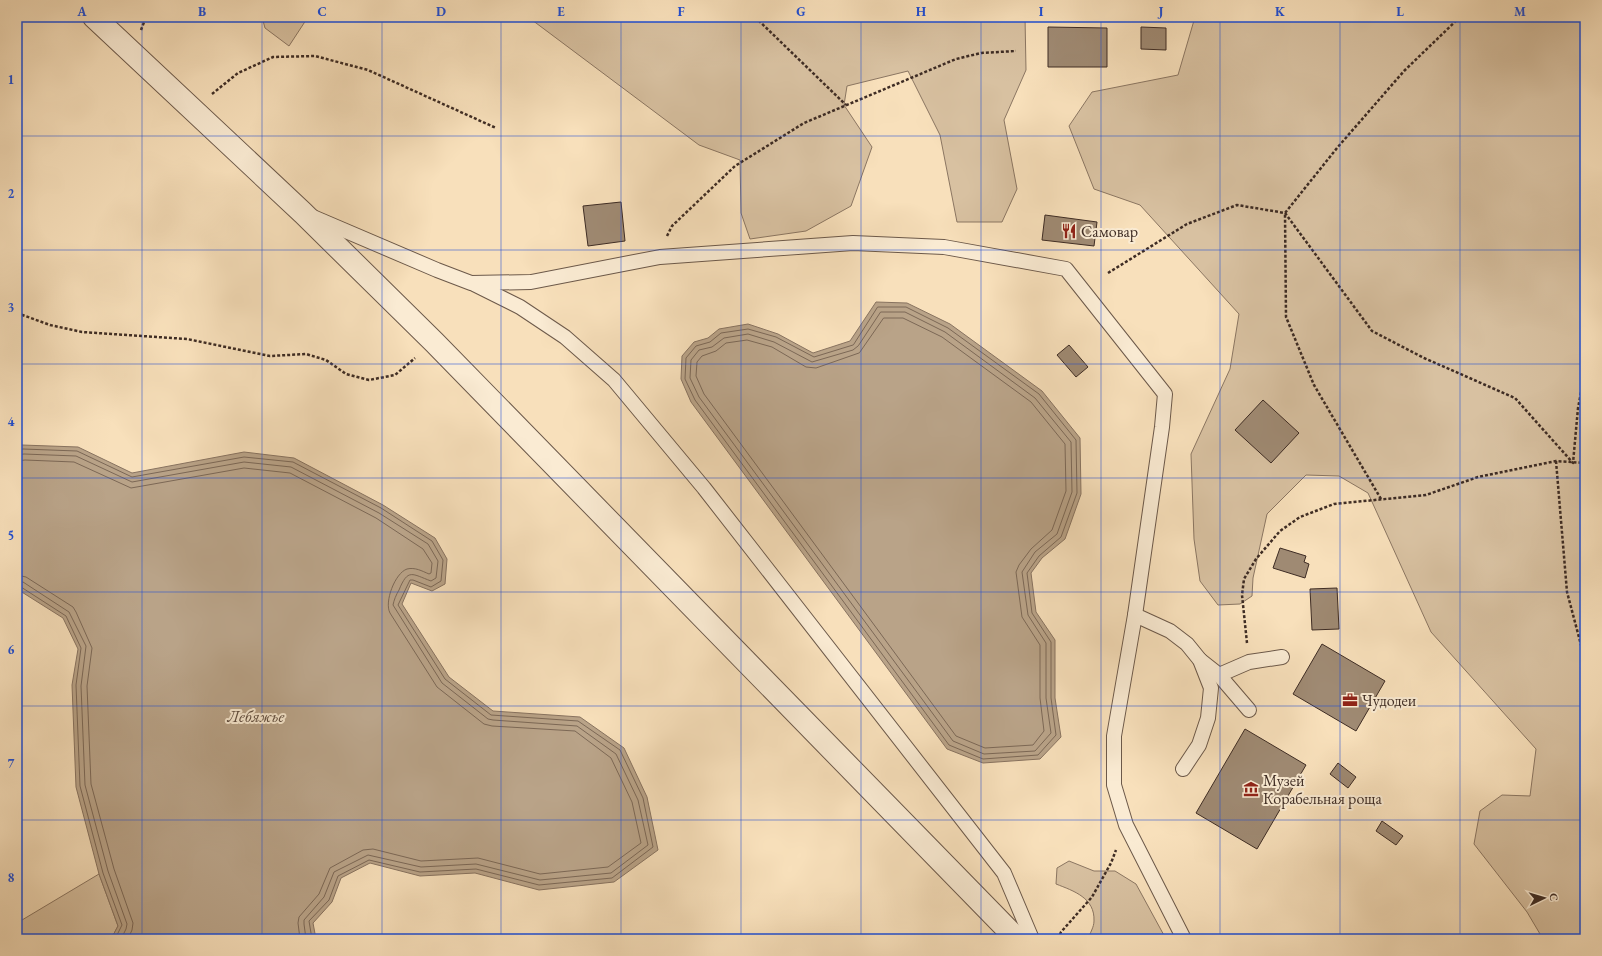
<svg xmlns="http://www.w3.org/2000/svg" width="1602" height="956" viewBox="0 0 1602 956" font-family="'EB Garamond',serif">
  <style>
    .green { fill: #d8c1a1; stroke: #8b7662 }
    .water { fill: #b9a388; stroke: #887360 }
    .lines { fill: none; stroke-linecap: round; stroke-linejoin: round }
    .shore { stroke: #7c6856; stroke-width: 1 }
    .building { fill: #9f8a73; stroke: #3e2c24 }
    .service-casing { stroke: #6c594a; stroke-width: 16 }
    .tertiary-casing { stroke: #6c594a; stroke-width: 24 }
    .path { stroke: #3e2c24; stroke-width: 2.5; stroke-dasharray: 3 2; stroke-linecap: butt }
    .service { stroke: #faebd3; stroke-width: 14 }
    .tertiary { stroke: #faebd3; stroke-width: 22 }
    .grid { fill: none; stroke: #1d4ed8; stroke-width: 1; stroke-opacity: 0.55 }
    .labels { text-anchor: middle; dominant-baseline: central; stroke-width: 4; stroke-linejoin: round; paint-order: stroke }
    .poi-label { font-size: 16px; fill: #3e2c24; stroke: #faebd3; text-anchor: start }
    .water-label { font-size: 17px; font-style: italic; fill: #5d4a3d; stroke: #faebd3 }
    .neatline { fill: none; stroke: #1d4ed8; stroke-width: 1.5 }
    .grid-label { font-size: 13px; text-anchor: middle; font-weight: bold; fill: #1d4ed8 }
  </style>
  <rect width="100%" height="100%" fill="#f8e0bb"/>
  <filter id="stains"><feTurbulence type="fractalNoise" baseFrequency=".005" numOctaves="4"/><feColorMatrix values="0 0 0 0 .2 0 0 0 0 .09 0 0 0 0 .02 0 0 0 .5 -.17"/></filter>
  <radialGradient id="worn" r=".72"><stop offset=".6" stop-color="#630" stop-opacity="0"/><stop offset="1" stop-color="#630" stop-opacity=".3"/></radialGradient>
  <g class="green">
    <polygon points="262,17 308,17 289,46 265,28"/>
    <polygon points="528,17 1025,17 1026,70 1004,120 1017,189 1002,222 957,222 940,135 908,71 847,86 844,105 872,147 851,206 806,231 750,239 741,213 740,160 699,145"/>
    <polygon points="1195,17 1585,17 1585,939 1543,939 1527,912 1474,844 1480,811 1502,795 1530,796 1536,749 1431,632 1368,493 1339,476 1306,475 1267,514 1253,578 1252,596 1240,604 1218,605 1200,581 1194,539 1191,454 1230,369 1239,314 1140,205 1094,189 1069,126 1092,92 1178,75"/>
    <path d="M1069 861 1094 871H1115L1136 884 1166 939H1088C1090 933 1094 927 1094 921 1095 898 1074 891 1056 884L1057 868Z"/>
    <polygon points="99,874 118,926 111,939 17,939 17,923"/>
  </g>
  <g class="water">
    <polygon points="876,302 907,303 950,324 1042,391 1080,438 1081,494 1065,539 1042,558 1031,573 1036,612 1055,640 1055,698 1061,737 1040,759 983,763 947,749 691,402 681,379 682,356 694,342 708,338 719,329 748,324 778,334 813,353 850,341"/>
    <polygon points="22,445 78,447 132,473 244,452 294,458 383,505 435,538 447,559 445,584 432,591 411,583 402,604 449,677 493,711 580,717 624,748 647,797 658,850 614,882 539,890 475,873 420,876 370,863 341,878 332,902 313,923 316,939 111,939 118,926 99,874 76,787 72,685 78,649 63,618 17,589 17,447"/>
  </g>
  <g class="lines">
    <g class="shore">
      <polygon points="878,307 906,307 948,328 1039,394 1076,440 1077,493 1061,537 1039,556 1027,573 1032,613 1051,642 1051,698 1056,735 1038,755 983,759 949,745 695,400 685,379 686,358 696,346 710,342 721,333 748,329 776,337 814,357 853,345"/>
      <polygon points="881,312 905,312 945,332 1035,398 1071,442 1072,492 1057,534 1035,552 1022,572 1028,615 1046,643 1046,698 1051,733 1035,751 984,754 953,741 699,397 690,378 691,360 699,350 712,347 724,338 748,334 774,342 812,362 853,350 858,346"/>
      <polygon points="884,318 903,318 942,337 1031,402 1065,444 1066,491 1052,530 1031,549 1019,565 1016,572 1022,617 1040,645 1040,698 1044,731 1033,745 985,748 956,736 704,394 696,376 697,362 702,356 716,351 726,343 747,340 772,347 806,367 816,368 859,353"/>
      <polyline points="17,450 23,449 77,451 132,477 244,457 293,462 381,508 432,541 443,560 441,581 431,587 413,580 410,580 398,605 445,679 491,715 578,721 620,750 643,798 653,847 612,878 539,885 476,869 420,872 369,860 338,876 329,900 309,921 312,939"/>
      <path d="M17 455 24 454 76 456 132 482 244 462 291 467 379 513 428 544 438 561 436 578 431 581C412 574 408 568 399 590 396 595 394 600 393 605L442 683 488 719 493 720 577 726 616 754 638 800 648 845 611 873 540 880 476 864 421 867 368 855 334 872 324 897 304 920V924L306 939"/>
      <path d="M17 461 25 460 74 462 131 488 244 468 290 473 376 518 423 549 432 563 431 573 429 574C422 571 415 567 407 569 395 573 384 602 390 613L437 687 484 724 492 726 575 731 611 758 632 802 641 843 608 867 540 874 478 858 421 861 373 849 363 850 330 868 319 894 299 917 298 923 300 939"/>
      <polyline points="17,575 26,577 73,607 76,612 92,648 87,686 91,784 114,869 133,923 132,930 128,939"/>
      <polyline points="17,581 23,582 69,612 86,646 81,686 85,785 108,871 127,924 126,929 121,939"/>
      <polyline points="17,586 21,587 66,616 81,648 76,685 80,786 103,873 122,925 115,939"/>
    </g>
  </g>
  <g class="building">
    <polygon points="1048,27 1107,28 1107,67 1048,67"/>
    <polygon points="1141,27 1166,28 1166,50 1141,49"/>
    <polygon points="621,202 625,241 588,246 583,206"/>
    <polygon points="1045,215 1097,222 1094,246 1042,240"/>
    <polygon points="1069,345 1088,367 1076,377 1057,355"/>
    <polygon points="1263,400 1299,433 1271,463 1235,430"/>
    <polygon points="1280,548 1306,556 1304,562 1309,564 1305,578 1273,568"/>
    <polygon points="1337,588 1339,629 1312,630 1310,589"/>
    <polygon points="1322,644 1385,681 1356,731 1293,694"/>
    <polygon points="1245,729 1306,765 1257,849 1196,813"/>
    <polygon points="1338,763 1356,777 1348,788 1330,774"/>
    <polygon points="1382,821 1403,836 1396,845 1376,831"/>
  </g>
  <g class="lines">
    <g class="service-casing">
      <g id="service">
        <polyline points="313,217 437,270 471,283 531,282 660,257 853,243 944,247 1066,269 1165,394 1162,427 1135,615 1114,736 1114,785 1126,825 1184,939"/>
        <polyline points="474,284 520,307 565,337 614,380 704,488 1004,873 1032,939"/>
        <polyline points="1135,615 1170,631 1187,644 1200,660 1211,688 1208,718 1199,745 1183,769"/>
        <polyline points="1200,660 1219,675 1249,662 1282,657"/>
        <polyline points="1219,675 1249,710"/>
      </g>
    </g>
    <g class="tertiary-casing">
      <polyline id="tertiary" points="94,17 303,213 434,342 1017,939"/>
    </g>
    <g class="path">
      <polyline points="755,17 846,105"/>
      <polyline points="1578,17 1585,28"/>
      <polyline points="141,30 146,17"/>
      <polyline points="212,94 238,73 273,57 315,56 368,70 496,128"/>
      <polyline points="667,236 672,226 735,166 804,123 956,59 981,53 1016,51"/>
      <polyline points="1108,273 1187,224 1237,205 1285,213 1372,331 1424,358 1515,398 1573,463 1578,408 1585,372"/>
      <polyline points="17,313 50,325 82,332 187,339 270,356 306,354 326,360 346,374 369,380 395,375 415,358"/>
      <polyline points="1556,461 1567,592 1585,660"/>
      <polyline points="1381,499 1314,385 1286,317 1285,213 1337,148 1404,71 1460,17"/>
      <polyline points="1247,643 1242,595 1244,579 1256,559 1280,531 1300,517 1334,504 1426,495 1478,477 1556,461 1585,463"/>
      <polyline points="1058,939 1061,932 1092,897 1111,863 1116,850"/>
    </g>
    <use href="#service" class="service"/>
    <use href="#tertiary" class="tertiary"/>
  </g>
  <path class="grid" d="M142 17V939M262 17V939M382 17V939M501 17V939M621 17V939M741 17V939M861 17V939M981 17V939M1101 17V939M1220 17V939M1340 17V939M1460 17V939M17 136H1585M17 250H1585M17 364H1585M17 478H1585M17 592H1585M17 706H1585M17 820H1585"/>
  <defs>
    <g id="restaurant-bare" transform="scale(1.2)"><path d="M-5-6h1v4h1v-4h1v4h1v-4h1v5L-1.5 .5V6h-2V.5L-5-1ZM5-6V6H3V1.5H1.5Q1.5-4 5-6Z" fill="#8f2418" stroke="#faebd3" stroke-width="2.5" paint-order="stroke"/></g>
    <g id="office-bare" transform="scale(1.2)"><path d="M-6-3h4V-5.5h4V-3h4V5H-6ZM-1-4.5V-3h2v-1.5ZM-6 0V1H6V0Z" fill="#8f2418" stroke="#faebd3" stroke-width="2.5" paint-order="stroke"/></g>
    <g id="museum-bare" transform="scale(1.2)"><path d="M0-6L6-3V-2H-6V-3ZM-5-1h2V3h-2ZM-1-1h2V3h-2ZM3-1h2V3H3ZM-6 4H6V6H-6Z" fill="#8f2418" stroke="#faebd3" stroke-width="2.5" paint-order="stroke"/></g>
  </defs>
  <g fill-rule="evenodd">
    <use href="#restaurant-bare" x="1069" y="231"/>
    <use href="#office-bare" x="1350" y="700"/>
    <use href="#museum-bare" x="1251" y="789"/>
  </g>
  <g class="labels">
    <g class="poi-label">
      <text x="1081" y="231">Самовар</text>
      <text x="1362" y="700">Чудодеи</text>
      <text x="1263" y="780">Музей<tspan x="1263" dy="18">Корабельная роща</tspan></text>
    </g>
    <g class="water-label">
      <text x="256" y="716">Лебяжье</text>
    </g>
  </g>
  <rect width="1602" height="956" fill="none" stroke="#f8e0bb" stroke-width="44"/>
  <g transform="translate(1544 898) rotate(85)" stroke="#faebd3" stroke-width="3" paint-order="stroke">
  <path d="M0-3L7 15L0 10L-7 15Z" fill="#3e2c24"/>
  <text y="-6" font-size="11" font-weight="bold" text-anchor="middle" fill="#3e2c24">С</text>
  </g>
  <rect x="22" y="22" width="1558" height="912" class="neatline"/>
  <g class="grid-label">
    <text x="82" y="16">A</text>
    <text x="202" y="16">B</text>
    <text x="322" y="16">C</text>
    <text x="441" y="16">D</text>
    <text x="561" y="16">E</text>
    <text x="681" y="16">F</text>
    <text x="801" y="16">G</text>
    <text x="921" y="16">H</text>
    <text x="1041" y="16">I</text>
    <text x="1161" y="16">J</text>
    <text x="1280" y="16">K</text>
    <text x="1400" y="16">L</text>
    <text x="1520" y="16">M</text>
    <text x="11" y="84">1</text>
    <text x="11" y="198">2</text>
    <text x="11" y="312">3</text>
    <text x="11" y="426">4</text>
    <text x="11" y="540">5</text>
    <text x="11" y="654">6</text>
    <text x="11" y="768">7</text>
    <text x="11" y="882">8</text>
  </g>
  <rect width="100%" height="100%" filter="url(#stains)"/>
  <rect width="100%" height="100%" fill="url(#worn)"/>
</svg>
